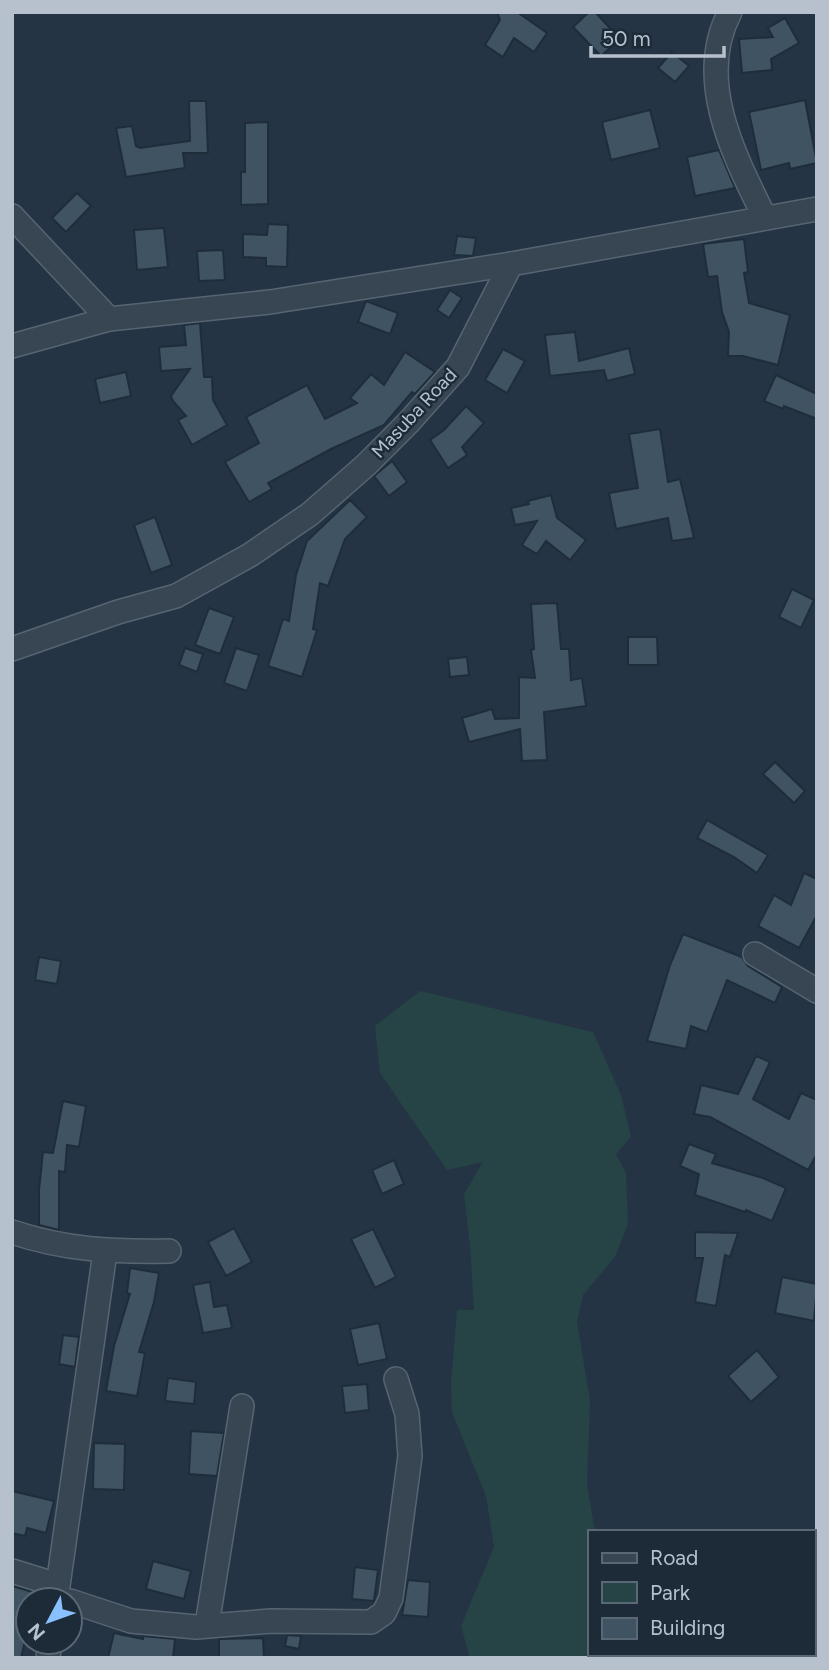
<svg xmlns="http://www.w3.org/2000/svg" width="829" height="1670" viewBox="0 0 829 1670" font-family="Figtree,sans-serif">
  <style>
    .green { fill: #264445 }
    .building { fill: #3f5363; stroke: #1f2d3b; stroke-width: 2 }
    .lines { fill: none; stroke-linecap: round; stroke-linejoin: round }
    .minor-casing { stroke: #576471; stroke-width: 26 }
    .minor { stroke: #384653; stroke-width: 23 }
    .labels { text-anchor: middle; dominant-baseline: central; stroke-width: 5; stroke-linejoin: round; paint-order: stroke }
    .street-label { font-size: 19px; fill: #b6c1cd; stroke: #1d2b39 }
  </style>
  <rect width="100%" height="100%" fill="#243444"/>
  <polygon class="green" points="420,991 593,1032 621,1095 631,1137 616,1154 626,1173 628,1224 615,1257 583,1295 577,1322 590,1401 587,1484 595,1532 589,1532 589,1654 627,1654 628,1658 470,1658 461,1626 494,1547 486,1496 452,1412 451,1383 457,1310 474,1310 470,1246 464,1194 483,1162 447,1170 380,1073 375,1026"/>
  <g class="building">
    <polygon points="497,12 517,12 547,33 534,52 514,38 503,57 485,45 500,20"/>
    <polygon points="589,12 595,12 620,39 601,56 573,27"/>
    <polygon points="785,18 799,43 771,59 772,70 742,73 739,39 773,37 768,28"/>
    <polygon points="672,52 689,66 675,82 658,68"/>
    <polygon points="805,100 817,163 790,169 789,163 761,170 749,112"/>
    <polygon points="189,101 206,101 208,153 183,153 185,168 126,177 116,128 132,126 136,146 140,148 190,141"/>
    <polygon points="650,110 660,148 611,160 602,122"/>
    <polygon points="268,122 268,204 241,205 241,172 245,172 245,123"/>
    <polygon points="719,150 735,188 695,196 687,157"/>
    <polygon points="77,193 91,206 66,232 52,218"/>
    <polygon points="268,224 288,225 287,267 266,266 266,258 243,257 243,234 267,235"/>
    <polygon points="164,228 168,267 137,270 134,230"/>
    <polygon points="457,236 476,238 473,256 454,255"/>
    <polygon points="744,239 748,272 744,273 749,303 790,315 778,365 743,356 728,356 729,332 722,312 717,276 708,277 703,244"/>
    <polygon points="223,250 225,280 199,281 197,251"/>
    <polygon points="450,290 462,298 449,318 437,310"/>
    <polygon points="366,301 398,313 390,334 358,322"/>
    <polygon points="200,323 204,377 212,377 213,400 227,425 192,445 178,420 186,416 173,401 171,396 190,369 161,371 159,347 186,345 184,325"/>
    <polygon points="575,332 579,361 629,348 635,374 607,381 604,370 550,376 545,335"/>
    <polygon points="503,349 525,361 507,393 485,380"/>
    <polygon points="405,352 435,372 415,394 412,392 384,425 331,449 268,483 272,489 249,502 225,462 259,443 246,417 307,385 325,419 357,403 350,398 371,374 384,385"/>
    <polygon points="126,372 131,396 100,403 95,379"/>
    <polygon points="776,375 817,394 817,419 784,406 783,409 764,401"/>
    <polygon points="466,406 484,423 462,447 467,455 448,468 430,440 444,430"/>
    <polygon points="660,429 668,482 680,479 694,538 672,541 668,518 616,529 609,493 638,488 629,434"/>
    <polygon points="392,461 407,482 389,496 374,476"/>
    <polygon points="551,495 557,518 586,540 570,560 546,541 537,554 522,545 537,521 515,525 511,508 529,504 528,501"/>
    <polygon points="350,500 367,517 345,539 328,586 320,583 313,629 317,630 302,677 268,666 283,619 289,621 296,575 307,541"/>
    <polygon points="155,517 172,565 151,573 134,525"/>
    <polygon points="792,589 814,600 801,628 779,617"/>
    <polygon points="557,603 561,649 569,649 571,680 582,678 586,706 544,712 547,760 522,761 520,729 469,742 462,718 492,709 495,719 519,718 519,677 535,678 531,650 534,649 531,604"/>
    <polygon points="209,608 234,617 220,654 195,645"/>
    <polygon points="628,637 657,637 658,665 628,665"/>
    <polygon points="185,648 203,654 197,672 179,665"/>
    <polygon points="236,648 259,655 247,691 224,683"/>
    <polygon points="467,657 469,675 450,677 448,659"/>
    <polygon points="775,762 805,791 794,803 763,774"/>
    <polygon points="707,820 768,855 757,873 734,857 697,838"/>
    <polygon points="804,873 817,879 817,915 799,948 758,926 774,895 791,905"/>
    <polygon points="683,934 742,957 748,966 782,987 775,1003 727,980 707,1032 691,1026 686,1049 647,1041 670,965"/>
    <polygon points="39,957 61,961 57,984 35,980"/>
    <polygon points="756,1056 770,1062 753,1099 789,1119 801,1093 817,1100 817,1154 808,1170 710,1117 694,1114 701,1085 738,1094"/>
    <polygon points="63,1101 86,1106 79,1147 67,1145 65,1172 59,1171 59,1230 39,1225 39,1190 43,1152 53,1153"/>
    <polygon points="689,1144 716,1154 712,1163 763,1178 786,1188 772,1221 746,1210 745,1212 695,1195 699,1174 680,1166"/>
    <polygon points="394,1160 404,1184 382,1194 372,1170"/>
    <polygon points="234,1228 252,1262 226,1276 208,1242"/>
    <polygon points="373,1229 396,1277 375,1288 351,1239"/>
    <polygon points="695,1232 738,1233 730,1257 725,1255 716,1306 695,1302 703,1258 695,1258"/>
    <polygon points="130,1268 159,1273 154,1302 139,1352 145,1353 137,1396 106,1391 114,1346 130,1294 127,1293"/>
    <polygon points="782,1277 817,1284 814,1321 775,1313"/>
    <polygon points="210,1282 214,1307 227,1305 232,1328 203,1333 193,1285"/>
    <polygon points="379,1323 387,1359 358,1365 350,1329"/>
    <polygon points="63,1335 79,1337 75,1367 59,1364"/>
    <polygon points="757,1350 779,1377 751,1402 728,1376"/>
    <polygon points="168,1378 196,1382 194,1404 165,1401"/>
    <polygon points="367,1384 369,1410 345,1413 342,1386"/>
    <polygon points="191,1431 224,1433 217,1476 189,1474"/>
    <polygon points="94,1443 125,1444 124,1490 93,1489"/>
    <polygon points="12,1491 54,1501 46,1533 27,1528 25,1536 12,1533"/>
    <polygon points="153,1561 191,1571 184,1599 146,1589"/>
    <polygon points="355,1567 378,1570 374,1601 352,1599"/>
    <polygon points="408,1580 430,1582 428,1617 402,1615"/>
    <polygon points="12,1586 43,1595 42,1600 28,1600 28,1628 21,1658 12,1658"/>
    <polygon points="114,1633 143,1639 143,1636 175,1639 173,1658 108,1658"/>
    <polygon points="287,1635 301,1636 299,1649 285,1646"/>
    <polygon points="263,1638 264,1658 219,1658 219,1639"/>
  </g>
  <g class="lines">
    <g class="minor-casing">
      <g id="minor">
        <path d="M730 12C694 80 735 157 765 218"/>
        <polyline points="12,216 109,319"/>
        <polyline points="12,346 109,319 270,302 511,264"/>
        <polyline points="12,649 118,612 176,596 250,555 310,514 366,465 408,423 458,367 511,264 817,209"/>
        <polyline points="755,954 817,991"/>
        <path d="M12 1232C66 1250 113 1252 169 1251"/>
        <polyline points="12,1571 57,1585"/>
        <polyline points="56,1600 105,1252"/>
        <polyline points="70,1601 131,1621 196,1627 271,1621 371,1622 384,1613 391,1598 410,1456 407,1414 396,1379"/>
        <polyline points="207,1625 242,1406"/>
        <polyline points="48,1658 50,1642"/>
      </g>
    </g>
    <use href="#minor" class="minor"/>
  </g>
  <g class="labels">
    <g class="street-label">
      <text transform="translate(414 413) rotate(-47)">Masuba Road</text>
    </g>
  </g>
  <rect width="829" height="1670" fill="none" stroke="#b6c1cd" stroke-width="28"/>
  <rect x="588" y="1530" width="228" height="126" fill="#1d2b39" stroke="#5a6774" stroke-width="2"/>
  <rect x="602" y="1553" width="35" height="10" fill="#384653" stroke="#5a6774" stroke-width="2"/>
  <text x="650" y="1565" font-size="21" fill="#b6c1cd">Road</text>
  <rect x="602" y="1582" width="35" height="21" fill="#264445" stroke="#5a6774" stroke-width="2"/>
  <text x="650" y="1600" font-size="21" fill="#b6c1cd">Park</text>
  <rect x="602" y="1618" width="35" height="21" fill="#3f5363" stroke="#5a6774" stroke-width="2"/>
  <text x="650" y="1635" font-size="21" fill="#b6c1cd">Building</text>
  <g transform="translate(49 1621) rotate(229)"><circle r="33" fill="#1d2b39" stroke="#5a6774" stroke-width="2"/>
  <path d="M0-5L12 26L0 18L-12 26Z" fill="#89c0ff"/>
  <text y="-10" font-size="19" font-weight="bold" text-anchor="middle" fill="#b6c1cd">N</text>
  </g>
  <path d="M591 46v10h133v-10" fill="none" stroke="#b6c1cd" stroke-width="3.5"/>
  <text x="602" y="46" font-size="21" fill="#b6c1cd" stroke="#1d2b39" stroke-width="5" paint-order="stroke">50 m</text>
</svg>
